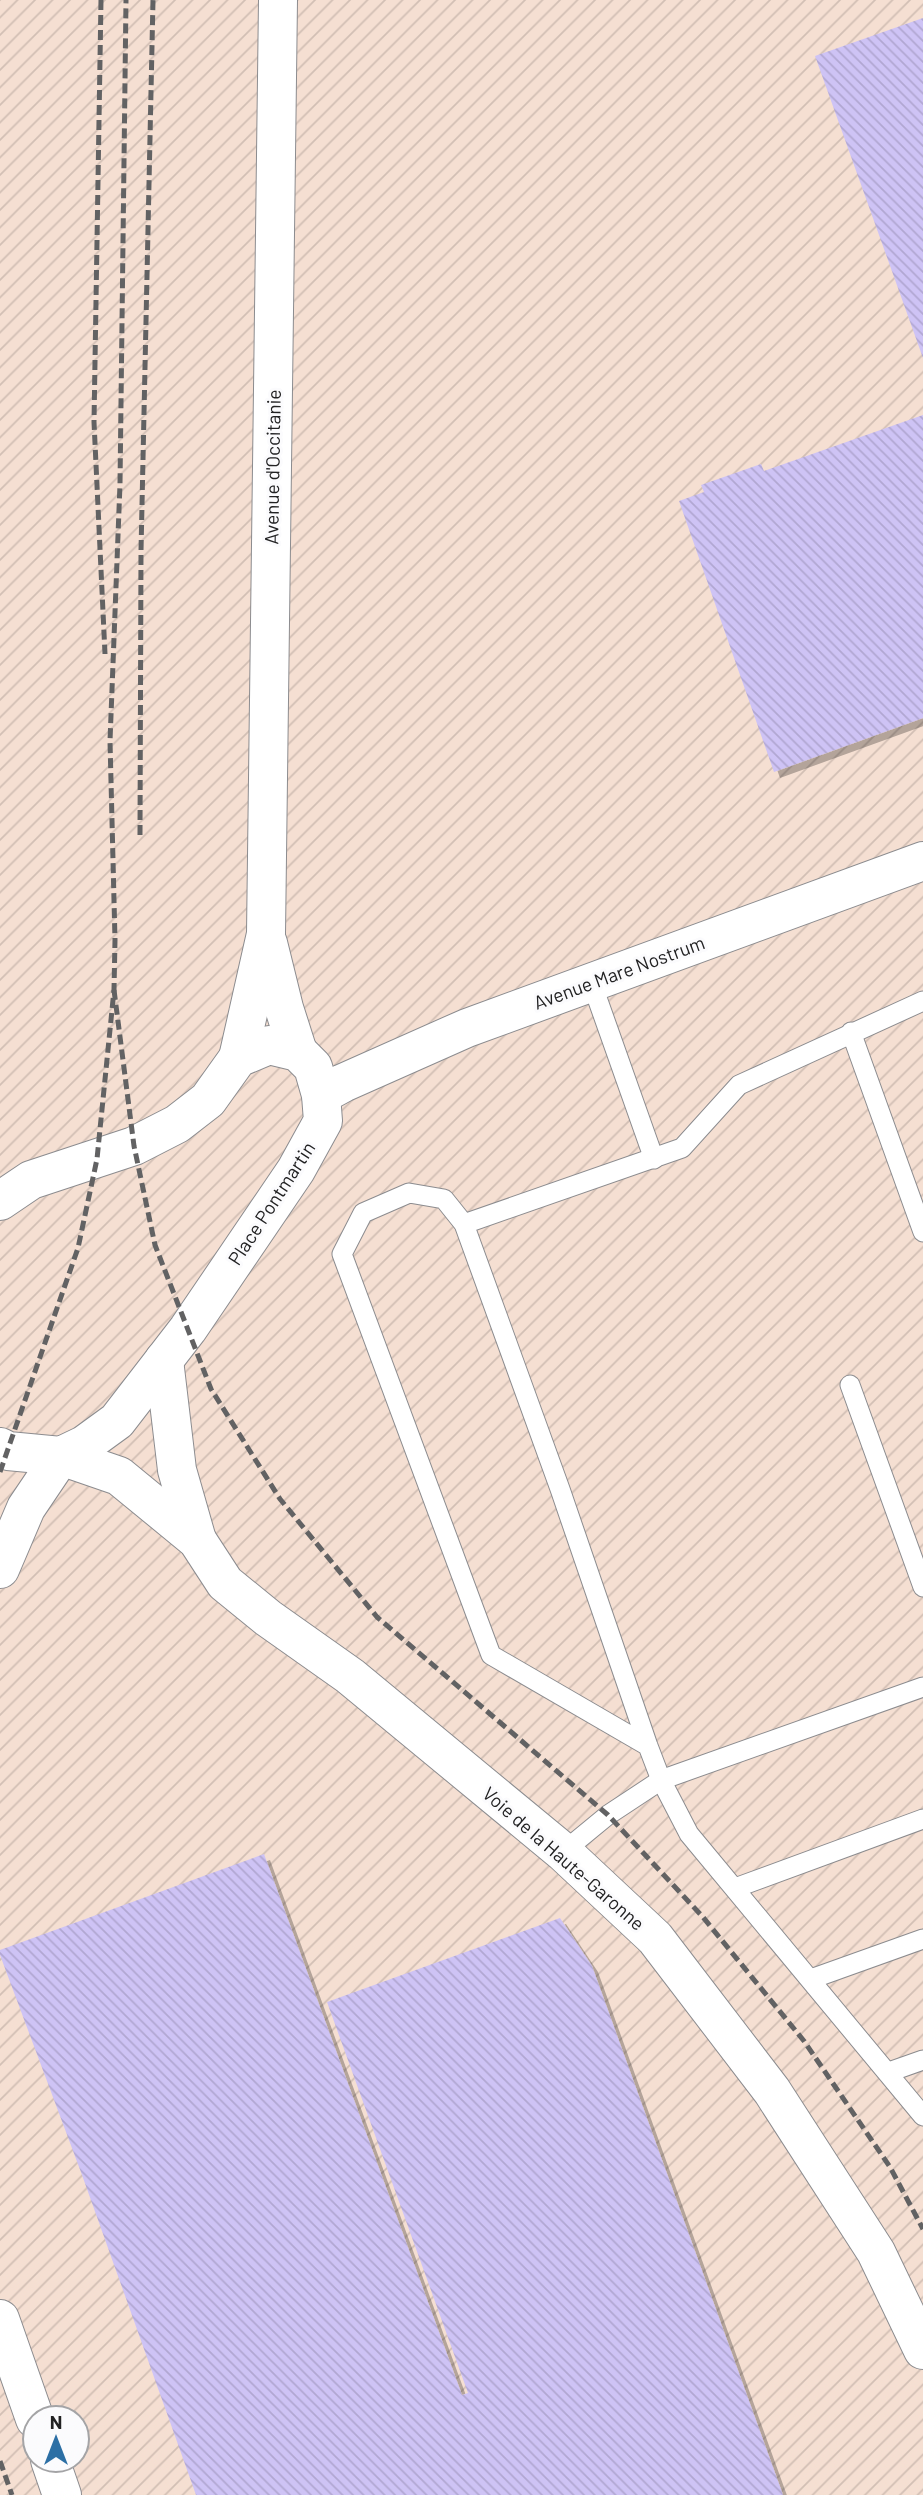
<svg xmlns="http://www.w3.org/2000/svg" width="923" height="2495" viewBox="0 0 923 2495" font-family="Barlow,sans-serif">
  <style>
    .industrial { fill: url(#industrial-furrows); fill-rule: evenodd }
    .building { fill: url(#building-back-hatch); filter: url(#shadow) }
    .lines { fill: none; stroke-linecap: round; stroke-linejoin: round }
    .service-casing { stroke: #8c8c8f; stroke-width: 21 }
    .minor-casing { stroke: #8c8c8f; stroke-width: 40 }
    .service { stroke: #fff; stroke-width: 19 }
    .minor { stroke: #fff; stroke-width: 38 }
    .rail { stroke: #626263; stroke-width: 5; stroke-dasharray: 10 5; stroke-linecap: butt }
    .labels { text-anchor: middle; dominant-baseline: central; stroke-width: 6; stroke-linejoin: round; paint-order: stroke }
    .street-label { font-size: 19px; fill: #222223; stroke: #fbfbfd }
  </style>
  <defs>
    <pattern id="industrial-furrows" width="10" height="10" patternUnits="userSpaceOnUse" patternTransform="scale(1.75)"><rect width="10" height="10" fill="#f5dfd2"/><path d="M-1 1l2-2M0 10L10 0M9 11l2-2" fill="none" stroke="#d2bfb4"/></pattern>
    <pattern id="building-back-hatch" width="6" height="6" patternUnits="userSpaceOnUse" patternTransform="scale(1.75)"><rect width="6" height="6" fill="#cec3f5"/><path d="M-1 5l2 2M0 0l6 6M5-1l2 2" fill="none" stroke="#b1a7d2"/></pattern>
    <filter id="shadow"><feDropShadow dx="6" dy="6" stdDeviation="0" flood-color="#0004"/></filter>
  </defs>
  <rect width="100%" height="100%" fill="#ededf0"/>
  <path class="industrial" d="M0 0H923V2495H0ZM35 2418H77V2460H35Z"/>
  <g class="building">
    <polygon points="923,18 923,358 815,56"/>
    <polygon points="923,415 923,718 774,772 679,501 704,492 701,485 761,464 764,471"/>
    <polygon points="264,1854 462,2395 468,2393 327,2002 560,1918 592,1966 783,2495 196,2495 82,2175 0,1955 0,1950"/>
  </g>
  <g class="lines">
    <g class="service-casing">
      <g id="service">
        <polyline points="591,981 654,1159"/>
        <polyline points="851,1032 923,1232"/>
        <polyline points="464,1224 682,1148 739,1085 923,1001"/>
        <polyline points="850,1385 923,1587"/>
        <polyline points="648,1746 491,1655 342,1254 363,1213 409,1193 444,1199 464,1224 560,1489 648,1746 661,1780 689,1834 923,2116"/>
        <polyline points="563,1852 608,1815 661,1780 923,1687"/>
        <polyline points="735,1888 923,1819"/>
        <polyline points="811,1979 923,1939"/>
        <polyline points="889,2072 923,2060"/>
      </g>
    </g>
    <g class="minor-casing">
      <g id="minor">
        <polyline points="268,943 284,1008 298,1052"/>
        <polyline points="238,1058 266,934 278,0"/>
        <polyline points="321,1095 343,1083 467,1028 923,861"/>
        <polyline points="0,1201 31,1180 134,1146 177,1124 208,1100 238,1058 269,1045 298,1052 313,1067 321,1095 323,1121 296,1170 188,1329 117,1421 84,1445 61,1456 8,1451 0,1447"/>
        <polyline points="164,1360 177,1470 197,1540"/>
        <polyline points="0,1569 26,1508 61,1456 119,1476 197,1540 225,1583 268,1618 350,1676 563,1852 655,1938 772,2091 876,2252 923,2350"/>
        <polyline points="0,2319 35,2419"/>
        <polyline points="50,2460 62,2495"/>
      </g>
    </g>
    <use href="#service" class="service"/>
    <use href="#minor" class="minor"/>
    <g class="rail">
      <polyline points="101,0 94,422 105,654"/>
      <polyline points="140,835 141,551 153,0"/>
      <polyline points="114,990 134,1146 155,1245 211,1389 280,1499 377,1617 608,1815 702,1916 804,2041 890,2167 923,2229"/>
      <polyline points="0,1472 78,1248 97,1159 114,990 115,940 110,741 120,484 126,0"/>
      <polyline points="0,2461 12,2495"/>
    </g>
  </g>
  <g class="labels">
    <g class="street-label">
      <text transform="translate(272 467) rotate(-89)">Avenue d'Occitanie</text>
      <text transform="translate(619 972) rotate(-20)">Avenue Mare Nostrum</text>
      <text transform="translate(271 1203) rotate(-57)">Place Pontmartin</text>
      <text transform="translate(564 1858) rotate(41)">Voie de la Haute-Garonne</text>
    </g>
  </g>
  <g transform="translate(56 2439)"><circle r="33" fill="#fbfbfd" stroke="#a4a4a6" stroke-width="2"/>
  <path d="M0-5L12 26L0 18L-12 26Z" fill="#2c6fa5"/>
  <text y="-10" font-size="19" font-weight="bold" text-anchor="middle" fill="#222223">N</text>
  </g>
</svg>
